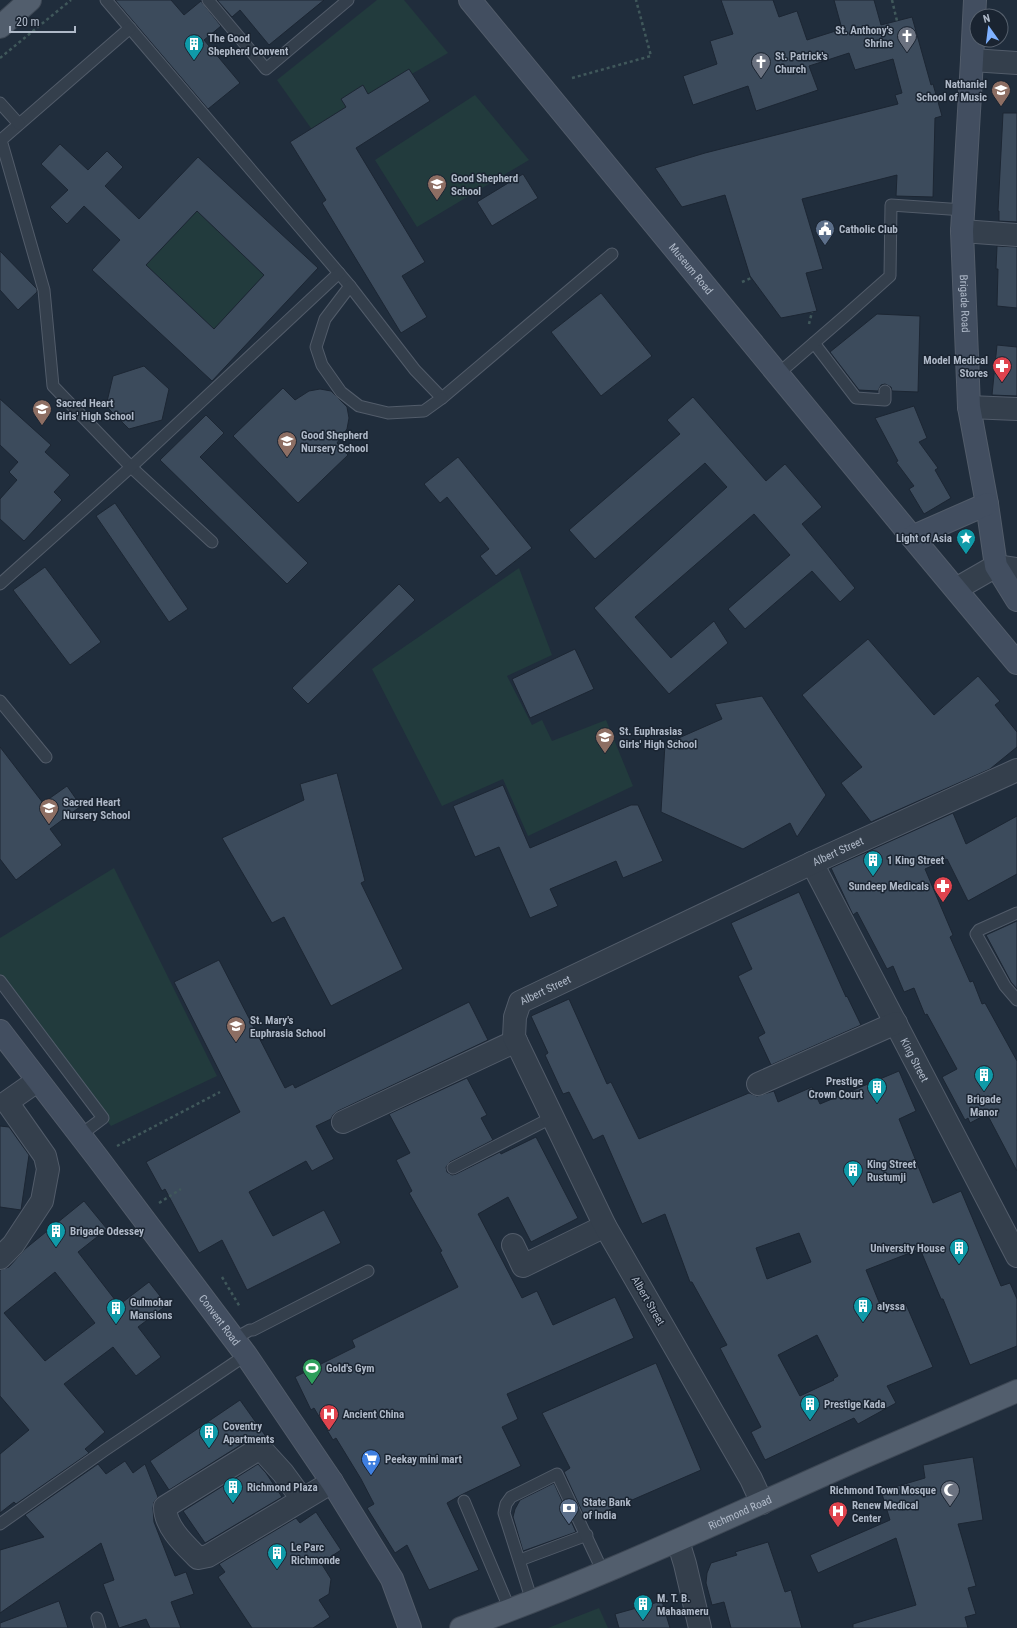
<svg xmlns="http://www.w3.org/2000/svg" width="1017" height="1628" viewBox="0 0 1017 1628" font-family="'Roboto Condensed',sans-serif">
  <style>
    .green { fill: #223b3d }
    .building { fill: #3c4b5c; stroke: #1c2633; fill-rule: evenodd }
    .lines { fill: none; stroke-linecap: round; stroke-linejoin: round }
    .lane-casing { stroke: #525c6a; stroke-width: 13 }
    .street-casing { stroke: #525c6a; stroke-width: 24 }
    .secondary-casing { stroke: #525c6a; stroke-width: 24 }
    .primary-casing { stroke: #3e4855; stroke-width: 24 }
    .path { stroke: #40585b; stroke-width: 2.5; stroke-dasharray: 3 3; stroke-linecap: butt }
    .lane { stroke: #343f4c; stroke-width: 11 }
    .street { stroke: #343f4c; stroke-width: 22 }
    .secondary { stroke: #424e60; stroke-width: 22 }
    .primary { stroke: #525e6d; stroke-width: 22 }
    .labels { text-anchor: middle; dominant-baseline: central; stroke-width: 3; stroke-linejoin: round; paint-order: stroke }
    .poi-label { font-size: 11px; font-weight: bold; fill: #afb9c8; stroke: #1a2431; text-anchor: start }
    .street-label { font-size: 11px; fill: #afb9c8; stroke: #1a2431 }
  </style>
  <rect width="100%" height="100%" fill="#202d3c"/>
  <g class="green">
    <polygon points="377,0 404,0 448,53 313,131 277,80"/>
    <polygon points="475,95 529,160 417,227 375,160"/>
    <polygon points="197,211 264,275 214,329 146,265"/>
    <polygon points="519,568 552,655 507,676 532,725 542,720 552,741 606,720 633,786 528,836 503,779 442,806 372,669"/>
    <polygon points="114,868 217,1076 111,1126 0,975 0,938"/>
    <polygon points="599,1608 608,1628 548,1628"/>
  </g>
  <g class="building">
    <polygon points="115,0 171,0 184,15 201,1 221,26 204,40 240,83 208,109"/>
    <polygon points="217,0 324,0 269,45 240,10 232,17"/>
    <polygon points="721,0 773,0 779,17 797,11 807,40 842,29 834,0 874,0 881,25 912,17 931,85 933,84 942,116 935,118 933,197 896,196 897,175 802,199 823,269 806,273 817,311 781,318 750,276 725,195 682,207 655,168 705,153 898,104 895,95 902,93 893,59 855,70 849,53 809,66 818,90 756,111 748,86 693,105 683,76 717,64 710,41 733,34"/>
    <polygon points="409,69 430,101 356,148 425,262 402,276 427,317 401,333 322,203 326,200 290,142 346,107 341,99 363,85 368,94"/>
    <polygon points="1003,113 1017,113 1017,222 999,221 999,211 998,211"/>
    <path d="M60 144 88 170 107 151 123 167 105 186 139 219 198 157 318 268 212 381 92 270 120 240 84 206 67 224 50 207 68 190 41 164ZM197 211 264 275 214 329 146 265Z"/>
    <polygon points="523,174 538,198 492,226 477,202"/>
    <polygon points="997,246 1017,247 1017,308 997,306 998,269 996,269"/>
    <polygon points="0,251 37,289 37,292 18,310 0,290"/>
    <polygon points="601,293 652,356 601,396 551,332"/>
    <polygon points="877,314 920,316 918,392 892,391 891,387 885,384 881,385 878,391 859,390 830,352"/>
    <polygon points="997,345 1017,347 1017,396 992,395"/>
    <polygon points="144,366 169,389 162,420 129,429 106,406 113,376"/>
    <polygon points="283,388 295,400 309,391 320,389 331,391 347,407 349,418 347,429 337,443 348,455 298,503 233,436"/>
    <polygon points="693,397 766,481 785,464 822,507 802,524 855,588 840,602 812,571 745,629 728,609 790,555 754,514 635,617 671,658 714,621 728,643 669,694 594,608 727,487 705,463 595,559 569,530 680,434 667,420"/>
    <polygon points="0,399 51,445 45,452 70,475 54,492 62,500 24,541 0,519 0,499 17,480 9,472 18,462 0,445"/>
    <polygon points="914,406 927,438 919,442 938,468 935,470 951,498 924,514 909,489 914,486 896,462 898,461 875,418"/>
    <polygon points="206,415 224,433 200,457 308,563 287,584 160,460"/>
    <polygon points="458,457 532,548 496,576 480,556 489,549 447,497 440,503 424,484"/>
    <polygon points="115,503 188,609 169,622 96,516"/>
    <polygon points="45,567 101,642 70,665 13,590"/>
    <polygon points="399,584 415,600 308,704 292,688"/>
    <polygon points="868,639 934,715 978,676 1000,701 995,705 1017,732 1017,747 990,769 871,822 841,783 862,767 802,695"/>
    <polygon points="575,649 594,689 530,718 512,679"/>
    <polygon points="762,696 826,795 797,837 790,823 743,849 661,812 665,744 722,719 715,704"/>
    <polygon points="0,747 43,803 67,786 81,806 50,829 62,845 16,880 0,859"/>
    <polygon points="337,773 365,881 361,883 403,969 331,1006 284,917 272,923 222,838 304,800 300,784"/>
    <polygon points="503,785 530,848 631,805 638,805 663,861 623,878 616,861 550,889 558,906 530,918 499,847 475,857 453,806"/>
    <polygon points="953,813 966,844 1017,816 1017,874 968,901 947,859 925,869 953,935 950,937 970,982 973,981 982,1004 985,1003 1017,1061 1017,1171 987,1114 970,1123 968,1118 965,1120 942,1077 957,1069 927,1014 925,1015 914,988 904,992 893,966 887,969 857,912 853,915 831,868"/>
    <polygon points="799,892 846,997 847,996 861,1025 771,1065 758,1037 765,1033 738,976 752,969 731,923"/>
    <polygon points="1017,921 1017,989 1011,982 986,935"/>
    <polygon points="219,960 285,1088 293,1084 295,1088 469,1002 488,1040 338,1111 333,1115 331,1119 316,1126 334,1159 312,1171 306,1161 249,1192 273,1236 324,1210 341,1243 247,1290 222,1240 199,1253 165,1189 162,1191 146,1162 240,1112 174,982"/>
    <path d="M569 999 607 1084 611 1082 639 1139 749 1093 757 1096 774 1091 778 1102 812 1087 820 1104 899 1071 916 1111 899 1119 933 1203 961 1191 1001 1286 1010 1283 1017 1299V1346L970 1365 943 1299H941L920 1249 866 1270 883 1312 905 1302 933 1367 887 1386 896 1403 858 1424 854 1418 765 1460 751 1432 761 1427 720 1348 727 1345 692 1282H690L665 1214 642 1224 603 1135 593 1140 569 1092 563 1094 545 1055 548 1053 531 1016ZM799 1233 811 1262 767 1279 756 1248ZM817 1335 838 1376 833 1379 834 1380 800 1396 778 1355Z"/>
    <polygon points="467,1078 487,1115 481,1118 493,1140 450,1162 446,1167 447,1172 452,1175 456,1174 500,1152 501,1154 536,1137 578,1218 531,1242 508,1197 478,1214 522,1298 537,1291 553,1325 615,1297 634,1338 507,1394 518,1419 502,1427 521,1466 461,1495 447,1503 479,1570 429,1590 407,1545 395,1553 367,1508 374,1504 361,1479 336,1438 333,1440 314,1408 311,1410 295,1377 355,1347 352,1340 458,1287 440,1252 442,1251 409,1193 412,1191 396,1160 410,1153 389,1114"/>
    <polygon points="0,1126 9,1127 29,1155 21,1210 0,1207"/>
    <path d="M84 1201 107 1229 78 1252 119 1305 149 1282 167 1305 138 1327 161 1357 136 1376 113 1347 64 1384 105 1432 85 1449 89 1453 16 1504 14 1502 0 1513V1454L29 1430 0 1396V1270L9 1267 25 1249ZM55 1272 95 1323 45 1361 4 1313Z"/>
    <polygon points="656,1363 701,1470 586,1520 564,1472 570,1468 542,1413"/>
    <polygon points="240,1400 267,1438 250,1439 169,1490 150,1461"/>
    <polygon points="973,1457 983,1520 958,1524 976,1586 968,1588 976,1614 965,1617 968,1628 853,1628 853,1624 916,1605 896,1538 818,1573 810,1555 890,1520 881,1491 925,1478 923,1465"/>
    <polygon points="125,1461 133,1473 145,1464 158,1497 154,1502 153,1508 154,1522 175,1576 186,1572 194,1594 171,1602 181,1628 150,1628 146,1619 119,1628 103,1584 114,1580 101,1543 0,1613 0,1550 44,1537 25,1515 98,1464 106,1474"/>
    <polygon points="258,1464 266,1473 282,1497 205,1543 183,1511"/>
    <polygon points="554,1483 576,1532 523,1551 513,1517 515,1509 520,1500"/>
    <polygon points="316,1512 341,1550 321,1563 331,1579 329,1594 319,1600 330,1617 313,1628 252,1628 218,1577 225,1572 219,1564 296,1518 300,1523"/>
    <polygon points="768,1542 785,1592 791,1590 802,1628 731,1628 724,1602 712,1605 706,1583 707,1573 711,1563 737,1555 735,1552"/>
    <polygon points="59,1601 68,1628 0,1628 0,1623"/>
    <polygon points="662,1601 670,1628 619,1628 615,1614"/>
  </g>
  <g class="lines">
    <g class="lane-casing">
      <g id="lane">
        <polyline points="106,0 350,286 415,370 442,398 612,254"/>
        <polyline points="208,0 266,69 348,0"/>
        <polyline points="130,28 1,140 44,290 53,386 131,467 212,542"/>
        <polyline points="0,103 19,124"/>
        <polyline points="350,286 325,319 316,347 322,365 341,392 359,406 388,413 424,411 442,398"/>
        <polyline points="814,343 856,398 885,400 885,391"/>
        <polyline points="778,374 845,316 890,276 891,205 964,210"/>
        <polyline points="0,584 131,467 339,273"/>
        <polyline points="0,701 46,757"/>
        <polyline points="1017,913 979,930 976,934 1005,986 1017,1000"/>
        <polyline points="0,981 103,1118 79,1136"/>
        <polyline points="453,1168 553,1117"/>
        <polyline points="234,1339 250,1330 253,1330 368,1271"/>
        <polyline points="464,1501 510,1610"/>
        <polyline points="0,1524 105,1450 246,1355"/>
        <polyline points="520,1560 587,1535"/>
        <polyline points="532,1601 504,1513 506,1504 511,1497 557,1474 603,1572"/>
        <polyline points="97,1618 100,1628"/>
      </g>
    </g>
    <g class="street-casing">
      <g id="street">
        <polyline points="972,60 1017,63"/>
        <polyline points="962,231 1017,235"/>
        <polyline points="969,407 1017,409"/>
        <polyline points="956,589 996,566 1017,569"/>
        <path id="s1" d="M812 863 1017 1256"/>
        <polyline points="758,1084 896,1023"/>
        <polyline points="343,1122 516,1041"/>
        <polyline points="513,1245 523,1266 605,1226"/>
        <polyline points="0,1258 13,1245 42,1201 48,1169 45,1156 7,1102 37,1081"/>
        <path d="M302 1499 283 1473 263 1451 257 1450 165 1507C165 1527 185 1545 198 1558L208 1556 332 1482"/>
        <path id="s2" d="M762 1503 751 1479 605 1226 514 1037 515 1017 520 1002 812 863 1017 770"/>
        <polyline points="678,1541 685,1564 700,1628"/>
      </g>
    </g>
    <g class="secondary-casing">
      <g id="secondary">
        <path id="s3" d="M470 0 912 537 1017 663"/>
        <path id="s4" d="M975 0 972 60 962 231 969 407 987 504 996 566 1017 600"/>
        <polyline points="912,537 987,504"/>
        <path id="s5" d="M0 1031 97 1157 246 1355 332 1482 392 1579 410 1628"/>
      </g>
    </g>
    <g class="primary-casing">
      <g id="primary">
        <polyline points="0,27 30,0"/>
        <path id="s6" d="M461 1628C599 1579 730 1516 864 1457 915 1435 966 1413 1017 1391"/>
      </g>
    </g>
    <g class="path">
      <polyline points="892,0 897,21"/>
      <polyline points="0,58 71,0"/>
      <polyline points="572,78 651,56 636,0"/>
      <polyline points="742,282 751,278"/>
      <polyline points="809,324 812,312"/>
      <polyline points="117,1146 220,1092"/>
      <polyline points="159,1203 181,1189"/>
      <polyline points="222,1277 240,1307"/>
    </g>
    <use href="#lane" class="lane"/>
    <use href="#street" class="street"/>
    <use href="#secondary" class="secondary"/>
    <use href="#primary" class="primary"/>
  </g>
  <defs>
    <g id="church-pin" transform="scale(1)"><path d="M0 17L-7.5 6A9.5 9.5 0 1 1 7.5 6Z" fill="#6b7280" stroke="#1a2431"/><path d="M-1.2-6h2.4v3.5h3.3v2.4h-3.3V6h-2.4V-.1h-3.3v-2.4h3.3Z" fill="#fff"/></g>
    <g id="building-pin" transform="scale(1)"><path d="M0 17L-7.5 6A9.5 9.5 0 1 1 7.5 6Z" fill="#0f9aa8" stroke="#1a2431"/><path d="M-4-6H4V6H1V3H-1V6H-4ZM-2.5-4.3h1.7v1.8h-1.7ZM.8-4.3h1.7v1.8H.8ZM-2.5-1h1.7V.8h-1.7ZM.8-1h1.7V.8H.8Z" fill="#fff"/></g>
    <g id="school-pin" transform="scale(1)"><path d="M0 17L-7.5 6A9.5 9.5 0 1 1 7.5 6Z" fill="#8d6e63" stroke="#1a2431"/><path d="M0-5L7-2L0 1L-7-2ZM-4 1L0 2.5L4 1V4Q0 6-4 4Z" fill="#fff"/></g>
    <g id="civic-pin" transform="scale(1)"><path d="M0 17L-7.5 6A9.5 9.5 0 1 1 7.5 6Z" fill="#5c6f8a" stroke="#1a2431"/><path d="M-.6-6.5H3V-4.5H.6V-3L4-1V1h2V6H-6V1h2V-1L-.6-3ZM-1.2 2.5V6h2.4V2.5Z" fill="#fff"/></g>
    <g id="pharmacy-pin" transform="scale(1)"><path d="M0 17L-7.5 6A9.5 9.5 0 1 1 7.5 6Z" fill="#e0444e" stroke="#1a2431"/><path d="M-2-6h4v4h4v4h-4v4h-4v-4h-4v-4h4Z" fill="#fff"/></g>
    <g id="sight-pin" transform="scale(1)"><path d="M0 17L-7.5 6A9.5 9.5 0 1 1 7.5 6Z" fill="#0f9aa8" stroke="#1a2431"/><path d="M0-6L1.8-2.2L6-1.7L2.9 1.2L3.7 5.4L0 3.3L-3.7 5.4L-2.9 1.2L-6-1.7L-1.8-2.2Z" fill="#fff"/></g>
    <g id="stadium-pin" transform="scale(1)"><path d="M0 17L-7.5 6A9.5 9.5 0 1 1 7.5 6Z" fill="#2e9e5b" stroke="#1a2431"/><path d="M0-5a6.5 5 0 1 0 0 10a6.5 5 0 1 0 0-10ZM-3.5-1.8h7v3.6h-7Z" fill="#fff"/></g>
    <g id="hospital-pin" transform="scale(1)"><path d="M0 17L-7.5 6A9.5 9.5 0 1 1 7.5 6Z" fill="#e0444e" stroke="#1a2431"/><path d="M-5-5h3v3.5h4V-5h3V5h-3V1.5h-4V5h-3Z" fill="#fff"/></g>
    <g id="supermarket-pin" transform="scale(1)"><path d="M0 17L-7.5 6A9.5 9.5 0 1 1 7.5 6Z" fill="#3f7fe0" stroke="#1a2431"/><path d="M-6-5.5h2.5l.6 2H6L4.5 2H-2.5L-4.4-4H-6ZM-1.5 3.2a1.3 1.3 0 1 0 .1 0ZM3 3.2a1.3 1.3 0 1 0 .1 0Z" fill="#fff"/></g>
    <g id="mosque-pin" transform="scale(1)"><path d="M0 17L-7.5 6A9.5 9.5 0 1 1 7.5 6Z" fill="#6b7280" stroke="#1a2431"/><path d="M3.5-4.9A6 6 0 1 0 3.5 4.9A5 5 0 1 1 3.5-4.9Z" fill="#fff"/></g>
    <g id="bank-pin" transform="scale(1)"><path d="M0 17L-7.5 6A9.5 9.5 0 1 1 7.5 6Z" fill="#5c6f8a" stroke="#1a2431"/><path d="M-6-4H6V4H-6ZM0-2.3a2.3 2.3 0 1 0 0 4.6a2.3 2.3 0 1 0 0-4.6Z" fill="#fff"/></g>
  </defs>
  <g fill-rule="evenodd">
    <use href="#church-pin" x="907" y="36"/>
    <use href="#building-pin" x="194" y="44"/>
    <use href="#church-pin" x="761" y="62"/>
    <use href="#school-pin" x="1001" y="90"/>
    <use href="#school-pin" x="437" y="184"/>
    <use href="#civic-pin" x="825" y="229"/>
    <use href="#pharmacy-pin" x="1002" y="366"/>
    <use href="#school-pin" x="42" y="409"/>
    <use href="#school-pin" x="287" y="441"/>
    <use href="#sight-pin" x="966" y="538"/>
    <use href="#school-pin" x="605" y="737"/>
    <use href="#school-pin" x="49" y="808"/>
    <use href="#building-pin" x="873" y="860"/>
    <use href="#pharmacy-pin" x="943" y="886"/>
    <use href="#school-pin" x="236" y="1026"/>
    <use href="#building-pin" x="984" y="1075"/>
    <use href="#building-pin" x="877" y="1087"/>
    <use href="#building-pin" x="853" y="1170"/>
    <use href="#building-pin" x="56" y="1231"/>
    <use href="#building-pin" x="959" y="1248"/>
    <use href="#building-pin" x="863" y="1306"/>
    <use href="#building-pin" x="116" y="1308"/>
    <use href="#stadium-pin" x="312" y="1368"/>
    <use href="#building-pin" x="810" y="1404"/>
    <use href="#hospital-pin" x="329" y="1414"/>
    <use href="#building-pin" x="209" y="1432"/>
    <use href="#supermarket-pin" x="371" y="1459"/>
    <use href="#building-pin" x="233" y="1487"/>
    <use href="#mosque-pin" x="950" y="1490"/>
    <use href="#bank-pin" x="569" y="1508"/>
    <use href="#hospital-pin" x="838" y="1511"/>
    <use href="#building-pin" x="277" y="1553"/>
    <use href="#building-pin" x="643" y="1604"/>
  </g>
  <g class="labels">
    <g class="poi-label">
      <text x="893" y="30" text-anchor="end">St. Anthony's<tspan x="893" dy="13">Shrine</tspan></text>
      <text x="208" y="38">The Good<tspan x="208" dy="13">Shepherd Convent</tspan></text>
      <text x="775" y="56">St. Patrick's<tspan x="775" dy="13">Church</tspan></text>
      <text x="987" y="84" text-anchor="end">Nathaniel<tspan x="987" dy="13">School of Music</tspan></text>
      <text x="451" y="178">Good Shepherd<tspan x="451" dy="13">School</tspan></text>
      <text x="839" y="229">Catholic Club</text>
      <text x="988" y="360" text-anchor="end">Model Medical<tspan x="988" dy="13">Stores</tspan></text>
      <text x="56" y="403">Sacred Heart<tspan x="56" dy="13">Girls' High School</tspan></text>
      <text x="301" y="435">Good Shepherd<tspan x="301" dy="13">Nursery School</tspan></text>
      <text x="952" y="538" text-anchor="end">Light of Asia</text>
      <text x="619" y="731">St. Euphrasias<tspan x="619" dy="13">Girls' High School</tspan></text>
      <text x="63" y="802">Sacred Heart<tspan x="63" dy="13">Nursery School</tspan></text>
      <text x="887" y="860">1 King Street</text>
      <text x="929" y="886" text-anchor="end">Sundeep Medicals</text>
      <text x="250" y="1020">St. Mary's<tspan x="250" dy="13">Euphrasia School</tspan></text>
      <text x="863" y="1081" text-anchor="end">Prestige<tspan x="863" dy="13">Crown Court</tspan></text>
      <text x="984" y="1099" text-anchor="middle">Brigade<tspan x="984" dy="13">Manor</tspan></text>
      <text x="867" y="1164">King Street<tspan x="867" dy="13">Rustumji</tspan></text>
      <text x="70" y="1231">Brigade Odessey</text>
      <text x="945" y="1248" text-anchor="end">University House</text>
      <text x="130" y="1302">Gulmohar<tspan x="130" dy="13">Mansions</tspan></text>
      <text x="877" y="1306">alyssa</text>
      <text x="326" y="1368">Gold's Gym</text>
      <text x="824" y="1404">Prestige Kada</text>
      <text x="343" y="1414">Ancient China</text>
      <text x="223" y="1426">Coventry<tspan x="223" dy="13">Apartments</tspan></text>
      <text x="385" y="1459">Peekay mini mart</text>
      <text x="247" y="1487">Richmond Plaza</text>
      <text x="936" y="1490" text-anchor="end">Richmond Town Mosque</text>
      <text x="583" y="1502">State Bank<tspan x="583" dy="13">of India</tspan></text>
      <text x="852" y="1505">Renew Medical<tspan x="852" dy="13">Center</tspan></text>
      <text x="291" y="1547">Le Parc<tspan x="291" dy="13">Richmonde</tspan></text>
      <text x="657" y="1598">M. T. B.<tspan x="657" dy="13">Mahaameru</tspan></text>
    </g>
    <g class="street-label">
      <text stroke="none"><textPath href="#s3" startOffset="348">Museum Road</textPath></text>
      <text stroke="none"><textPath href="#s4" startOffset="304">Brigade Road</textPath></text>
      <text stroke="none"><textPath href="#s2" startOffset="916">Albert Street</textPath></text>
      <text stroke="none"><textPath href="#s2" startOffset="592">Albert Street</textPath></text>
      <text stroke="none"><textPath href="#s1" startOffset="222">King Street</textPath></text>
      <text transform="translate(648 1301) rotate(60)">Albert Street</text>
      <text stroke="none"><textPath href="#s5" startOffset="363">Convent Road</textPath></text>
      <text stroke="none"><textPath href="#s6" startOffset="302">Richmond Road</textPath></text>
    </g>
  </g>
  <g transform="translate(989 28) rotate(346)"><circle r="19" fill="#1a2431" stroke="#56606d"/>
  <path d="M0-3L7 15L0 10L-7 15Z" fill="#7eb1ff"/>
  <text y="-6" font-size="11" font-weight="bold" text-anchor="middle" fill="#afb9c8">N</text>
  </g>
  <path d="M10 26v6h65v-6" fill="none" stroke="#afb9c8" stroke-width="2"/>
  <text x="16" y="26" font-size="12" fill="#afb9c8" stroke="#1a2431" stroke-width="3" paint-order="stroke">20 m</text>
</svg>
